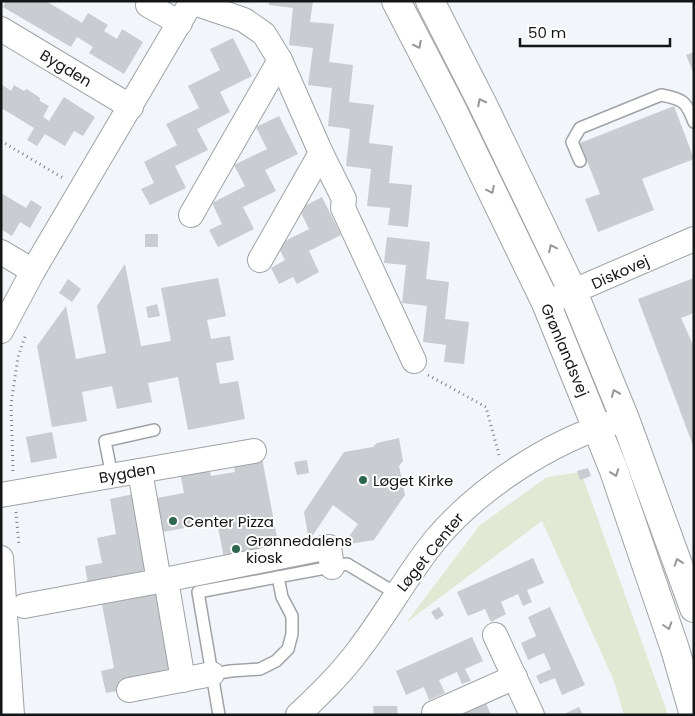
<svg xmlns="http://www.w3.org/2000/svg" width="695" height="716" viewBox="0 0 695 716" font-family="Poppins,sans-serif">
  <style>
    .green { fill: #e3e8d4 }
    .building { fill: #c9ccd0 }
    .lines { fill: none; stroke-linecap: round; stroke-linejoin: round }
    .lane-casing { stroke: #9fa2a6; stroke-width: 14 }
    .street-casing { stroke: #9fa2a6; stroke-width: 26 }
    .secondary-casing { stroke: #9fa2a6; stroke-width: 30 }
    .path { stroke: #7e8083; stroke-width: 3; stroke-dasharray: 1 4; stroke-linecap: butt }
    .lane { stroke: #fff; stroke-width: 11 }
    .street { stroke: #fff; stroke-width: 24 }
    .secondary { stroke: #fff; stroke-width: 28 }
    .oneway { stroke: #959696 }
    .poi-dot { fill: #2e664e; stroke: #fff; stroke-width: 2 }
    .labels { text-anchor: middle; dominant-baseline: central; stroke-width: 4; stroke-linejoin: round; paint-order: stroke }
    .street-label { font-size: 15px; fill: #131516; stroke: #fff }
    .poi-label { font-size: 15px; fill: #131516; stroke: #fff; text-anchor: start }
  </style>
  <rect width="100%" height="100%" fill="#f2f5f9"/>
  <polygon class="green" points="581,472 668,715 624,715 614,681 542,521 406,623 480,525 547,477"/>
  <g class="building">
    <polygon points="2,1 46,1 82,23 88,13 108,25 104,31 117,39 122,29 143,42 124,74 89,53 93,47 77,37 71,47 3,7 5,3"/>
    <polygon points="269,1 313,1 310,22 334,24 329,62 353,65 349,102 374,105 369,143 393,146 389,183 412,185 408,227 388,225 390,208 367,206 371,169 346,166 350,129 328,126 332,88 308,85 313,48 289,45 293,8 269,5"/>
    <polygon points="233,38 252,76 220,92 230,112 197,129 208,150 175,166 186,188 150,205 141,189 154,183 144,162 177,145 166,124 199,108 188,86 220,70 210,49"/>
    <polygon points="694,52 694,74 686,55"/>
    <polygon points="1,84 11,91 14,85 24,91 27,89 40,98 40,101 49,106 43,117 49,121 64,97 95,117 83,136 74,131 65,146 45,134 37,146 27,140 34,128 3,109 1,112"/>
    <polygon points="674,106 694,159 642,179 654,210 598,232 585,199 600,194 580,143"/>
    <polygon points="279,116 298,154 265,170 276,191 243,207 254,229 218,247 209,230 222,224 212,203 245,186 234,165 267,149 256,127"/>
    <polygon points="1,193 26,208 31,200 42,207 30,228 20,222 12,236 1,229"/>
    <polygon points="322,197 341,235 309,251 319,272 297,284 293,277 279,284 271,268 285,260 277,245 309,229 299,209"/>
    <rect x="145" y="234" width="13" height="13"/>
    <polygon points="387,237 430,242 426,279 449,282 445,319 469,322 464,364 444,362 446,345 423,342 427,306 402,303 406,265 384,263"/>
    <polygon points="125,264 141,346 171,341 161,288 218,278 226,316 207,320 211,339 230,336 234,360 216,363 220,384 238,381 245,419 188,430 178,377 148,383 152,402 117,409 112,386 82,392 87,421 52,427 37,346 66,306 76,359 106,353 97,306"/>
    <polygon points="694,278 694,313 681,318 694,347 694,448 638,299"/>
    <polygon points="68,279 81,289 72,302 59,293"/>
    <polygon points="157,304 160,316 148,318 146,307"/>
    <polygon points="52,432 57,458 31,463 26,437"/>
    <polygon points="399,438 403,461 399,466 405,495 374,540 343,545 358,524 333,505 309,541 304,512 344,452 373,447 377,443"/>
    <polygon points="262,458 279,548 224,558 217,522 163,532 157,498 184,493 180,473 209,468 211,476 235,472 233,463"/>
    <polygon points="307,460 309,473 297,475 294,462"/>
    <polygon points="588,468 591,476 580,480 577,471"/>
    <polygon points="139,493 153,573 88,585 85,566 102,563 97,538 116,534 110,499"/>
    <polygon points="533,558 544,583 527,590 532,602 523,606 518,594 501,602 506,614 491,622 485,609 468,616 457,592"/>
    <polygon points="155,589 170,670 120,680 122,690 106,693 101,671 114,668 101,599"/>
    <polygon points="439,607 444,615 436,620 431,612"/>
    <polygon points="550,607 585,685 562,695 555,678 540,684 536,676 551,669 544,653 528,660 521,643 536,636 528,617"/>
    <polygon points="472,637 483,661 465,669 471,681 462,684 457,672 439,680 445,693 429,700 424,687 406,695 396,671"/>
    <polygon points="486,703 491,715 461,715"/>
    <polygon points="373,706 397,706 398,715 374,715"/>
    <polygon points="579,707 583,715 562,715"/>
  </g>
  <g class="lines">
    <g class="lane-casing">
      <g id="lane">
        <path d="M580 161 572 142 580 128 661 95C683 99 686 101 694 122"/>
        <polyline points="112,476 105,441 154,430"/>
        <polyline points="212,674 231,671 260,669 276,661 288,649 292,634 292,616 282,597 278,577"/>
        <polyline points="219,715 198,592 347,564 397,594"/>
      </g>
    </g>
    <g class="street-casing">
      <g id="street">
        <polyline points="191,2 244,20 264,34 280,60 321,153 344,199 343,208 414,361"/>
        <polyline points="148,5 180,23"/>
        <polyline points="1,29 131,107"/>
        <polyline points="191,215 280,60"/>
        <polyline points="1,252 33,271"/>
        <polyline points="260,260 321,153"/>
        <polyline points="546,303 694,239"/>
        <polyline points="1,331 33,271 192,1"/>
        <polyline points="140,471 159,581"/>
        <polyline points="1,495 254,451"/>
        <polyline points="1,558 12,715"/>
        <polyline points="166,580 183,680"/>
        <polyline points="24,606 159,581 329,547 332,567"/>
        <polyline points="495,635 532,715"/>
        <polyline points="129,690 212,674"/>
        <path d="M298 715C320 694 342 673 360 648 387 613 408 573 436 539 480 487 550 442 615 422"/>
        <polyline points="434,715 434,713 515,677"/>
      </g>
    </g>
    <g class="secondary-casing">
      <g id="secondary">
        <polyline points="396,1 452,109 546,303 613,468 675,649 694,715"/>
        <polyline points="430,1 482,103 573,292 625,419 694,608"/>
      </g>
    </g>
    <g class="path">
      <polyline points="1,141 63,178"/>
      <polyline points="428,375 486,407 499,455"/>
      <polyline points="13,471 11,404 18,357 26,334"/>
      <polyline points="16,512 19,546"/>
    </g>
    <use href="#lane" class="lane"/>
    <use href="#street" class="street"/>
    <use href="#secondary" class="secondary"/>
  </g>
  <defs><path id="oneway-chevron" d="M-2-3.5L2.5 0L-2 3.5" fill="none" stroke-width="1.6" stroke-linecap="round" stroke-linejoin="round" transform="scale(1.25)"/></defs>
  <g class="oneway">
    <use href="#oneway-chevron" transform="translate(418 45) rotate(63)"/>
    <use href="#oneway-chevron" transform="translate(481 102) rotate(-117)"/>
    <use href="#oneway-chevron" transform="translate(491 190) rotate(64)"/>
    <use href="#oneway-chevron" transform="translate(552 248) rotate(-116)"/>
    <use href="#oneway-chevron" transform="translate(615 393) rotate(-112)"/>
    <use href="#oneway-chevron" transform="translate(615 473) rotate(70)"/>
    <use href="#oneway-chevron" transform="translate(678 562) rotate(-109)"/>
    <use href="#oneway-chevron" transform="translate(668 626) rotate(72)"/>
  </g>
  <g class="poi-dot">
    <circle cx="363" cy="480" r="5"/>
    <circle cx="173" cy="521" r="5"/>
    <circle cx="236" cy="549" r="5"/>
  </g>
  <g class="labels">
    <g class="street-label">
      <text transform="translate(66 68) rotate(31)">Bygden</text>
      <text transform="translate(620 272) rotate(-24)">Diskovej</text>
      <text transform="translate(565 350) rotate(67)">Grønlandsvej</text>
      <text transform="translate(127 473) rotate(-10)">Bygden</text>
      <text transform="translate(430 552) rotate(-51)">Løget Center</text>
    </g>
    <g class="poi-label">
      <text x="373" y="480">Løget Kirke</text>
      <text x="183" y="521">Center Pizza</text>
      <text x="246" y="540">Grønnedalens<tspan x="246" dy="17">kiosk</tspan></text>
    </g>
  </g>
  <rect width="695" height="716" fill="none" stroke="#131516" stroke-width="5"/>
  <path d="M520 38v8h150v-8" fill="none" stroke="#131516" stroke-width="2.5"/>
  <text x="528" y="38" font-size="15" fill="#131516" stroke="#ffffff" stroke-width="4" paint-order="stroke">50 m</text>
</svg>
